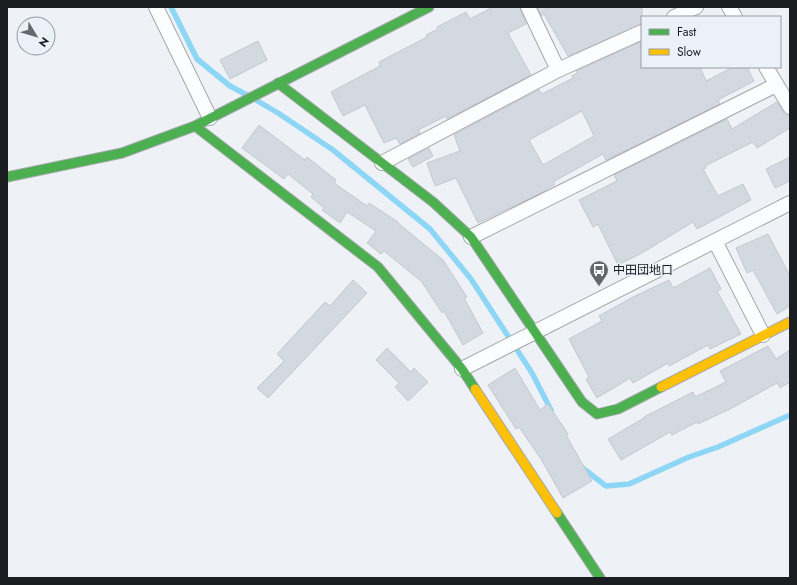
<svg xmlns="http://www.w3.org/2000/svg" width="797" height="585" viewBox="0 0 797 585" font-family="Jost,'Noto Sans JP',sans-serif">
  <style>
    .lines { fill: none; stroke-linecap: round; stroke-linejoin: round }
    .stream { stroke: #8ed6f6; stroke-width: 5.5 }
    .building { fill: #d3d9e0; stroke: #c5c8cc; fill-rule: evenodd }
    .street-casing { stroke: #a5a8ab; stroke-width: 16 }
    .fast-casing { stroke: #a5a8ab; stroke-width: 11 }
    .slow-casing { stroke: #a5a8ab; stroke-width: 11 }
    .street { stroke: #fcfdfe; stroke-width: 14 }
    .fast { stroke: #4caf50; stroke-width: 9 }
    .slow { stroke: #ffc107; stroke-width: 9 }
    .labels { text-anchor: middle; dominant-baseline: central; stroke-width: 3; stroke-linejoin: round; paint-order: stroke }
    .poi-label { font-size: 12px; fill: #1b1e20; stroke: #ebf1f9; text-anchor: start }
  </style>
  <rect width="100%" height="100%" fill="#eef2f6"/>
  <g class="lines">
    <g class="stream">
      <polyline points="171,7 197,59 230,86 247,95"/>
      <polyline points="256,100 278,113 333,150 430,229 471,279 532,373 551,410"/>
      <polyline points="580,466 606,486 629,484 689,457 718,447 790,415"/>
    </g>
  </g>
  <g class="building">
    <polygon points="493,7 520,7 526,24 508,33 531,75 447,119 446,116 418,130 420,133 400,144 396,138 384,143 365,105 343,116 331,92 380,66 379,62 427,37 426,35 438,29 437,27 466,12 470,19"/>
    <polygon points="537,7 642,7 642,24 568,56 544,14 541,16"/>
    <polygon points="258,41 267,60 230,79 220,60"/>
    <path d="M642 41V67H700L706 81 733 67H747L754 81 718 100 720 104 606 160 603 154 553 182 555 184 537 195 478 223 456 178 435 186 427 163 460 151 454 135 539 90 542 94 573 78 572 76 577 73 576 71ZM582 111 594 136 543 165 529 140Z"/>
    <polygon points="777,102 783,112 786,115 790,115 790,128 757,148 753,142 705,166 706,168 703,169 718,196 743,184 751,200 697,229 693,222 642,253 618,265 598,224 593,227 579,200 617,181 614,175 727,119 732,129"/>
    <polygon points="259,125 305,160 307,157 336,180 334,183 367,206 369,203 398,222 398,223 443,260 467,297 464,298 483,333 463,345 444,311 442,313 422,282 384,251 381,254 367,243 376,231 347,212 340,223 322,210 324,208 311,197 313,194 288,174 284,179 242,148"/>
    <polygon points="429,148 433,156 413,167 408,159"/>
    <polygon points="790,157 790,181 775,188 766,169"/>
    <polygon points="768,234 790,276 790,306 777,314 753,270 747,273 736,248"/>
    <polygon points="710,268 721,289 717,291 741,334 710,349 708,345 669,366 668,363 633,383 630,378 597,398 586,379 589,377 569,339 602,321 599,316 631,298 669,280 673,288"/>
    <polygon points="353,280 367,293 268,398 257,388 284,361 277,354 325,302 330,306"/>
    <polygon points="768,346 776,359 790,350 790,382 780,388 777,383 732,408 698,424 697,422 672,435 670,432 621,460 608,439 644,418 644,417 693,392 695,397 726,382 720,371"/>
    <polygon points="387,348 411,372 414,368 428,382 408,401 395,387 399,383 376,360"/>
    <polygon points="515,368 540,410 548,404 568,434 566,435 592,481 563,498 541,459 519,427 516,429 488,385"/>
  </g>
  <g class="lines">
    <g class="street-casing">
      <g id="street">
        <polyline points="156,7 210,118"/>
        <polyline points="528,7 558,70"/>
        <polyline points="729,7 735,17"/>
        <polyline points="674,17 696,7"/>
        <polyline points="766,67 790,107"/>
        <polyline points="382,163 558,70 642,32"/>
        <polyline points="471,237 776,85"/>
        <polyline points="715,241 763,335"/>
        <polyline points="462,369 790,203"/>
      </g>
    </g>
    <g class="fast-casing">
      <g id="fast">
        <polyline points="278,83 433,202 471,237 582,402 597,414 618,409 661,387"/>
        <polyline points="195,126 378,267 462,369 475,389"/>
        <polyline points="7,177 122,153 195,126 429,7"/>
        <polyline points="557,513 600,578"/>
      </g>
    </g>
    <g class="slow-casing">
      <g id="slow">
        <polyline points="661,387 790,322"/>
        <polyline points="475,389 557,513"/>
      </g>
    </g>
    <use href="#street" class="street"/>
    <use href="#fast" class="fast"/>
    <use href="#slow" class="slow"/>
  </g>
  <defs>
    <g id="bus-pin" transform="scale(1)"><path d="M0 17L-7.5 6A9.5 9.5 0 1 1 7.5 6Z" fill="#65686b" stroke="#ebf1f9"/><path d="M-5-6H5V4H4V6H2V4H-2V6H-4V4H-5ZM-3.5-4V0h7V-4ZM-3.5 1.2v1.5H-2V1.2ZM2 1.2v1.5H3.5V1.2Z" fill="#fff"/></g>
  </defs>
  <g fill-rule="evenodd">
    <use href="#bus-pin" x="599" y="270"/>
  </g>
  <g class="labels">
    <g class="poi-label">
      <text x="613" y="270">中田団地口</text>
    </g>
  </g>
  <rect width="797" height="585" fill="none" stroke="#1b1e20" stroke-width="16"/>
  <rect x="641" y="16" width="140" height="52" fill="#ebf1f9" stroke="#989da2"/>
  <rect x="649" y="29" width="20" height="6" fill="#4caf50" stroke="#989da2"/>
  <text x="677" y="36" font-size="12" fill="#1b1e20">Fast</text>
  <rect x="649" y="49" width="20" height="6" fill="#ffc107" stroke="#989da2"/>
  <text x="677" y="56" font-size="12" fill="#1b1e20">Slow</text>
  <g transform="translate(36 36) rotate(128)"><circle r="19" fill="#ebf1f9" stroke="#989da2"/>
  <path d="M0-3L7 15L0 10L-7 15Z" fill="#65686b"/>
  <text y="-6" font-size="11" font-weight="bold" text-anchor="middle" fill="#1b1e20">N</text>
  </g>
</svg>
